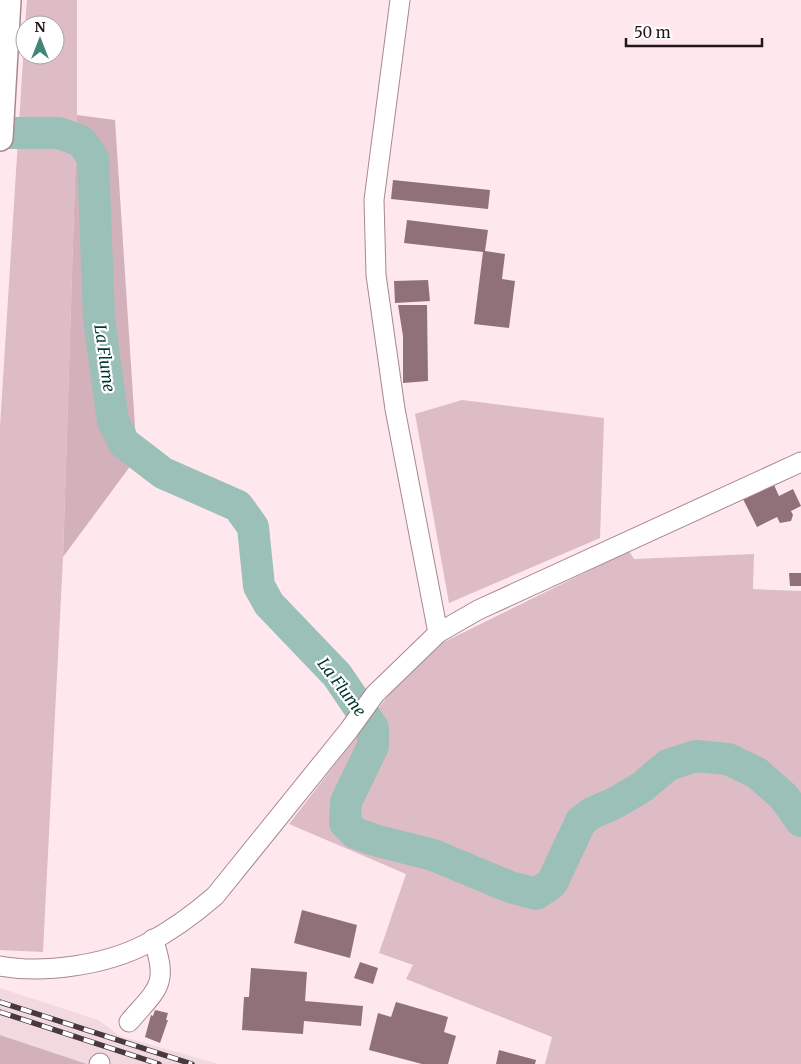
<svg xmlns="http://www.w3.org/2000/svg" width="801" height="1064" viewBox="0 0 801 1064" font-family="Merriweather,serif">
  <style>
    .built { fill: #f2d8df }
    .green { fill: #ddbcc5 }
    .forest { fill: #d3b1ba }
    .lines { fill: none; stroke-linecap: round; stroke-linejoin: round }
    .river { stroke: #9bc0b7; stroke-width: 32 }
    .building { fill: #907079 }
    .minor-casing { stroke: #a88790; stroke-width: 21 }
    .major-casing { stroke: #a88790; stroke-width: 28 }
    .minor { stroke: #fff; stroke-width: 19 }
    .major { stroke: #fff; stroke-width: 25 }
    .rail-casing { stroke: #47393d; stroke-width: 5.5 }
    .rail { stroke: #fff; stroke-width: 4; stroke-dasharray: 11; stroke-linecap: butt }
    .labels { text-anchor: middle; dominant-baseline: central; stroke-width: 4.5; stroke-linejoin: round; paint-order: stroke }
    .water-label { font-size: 16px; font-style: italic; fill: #00372d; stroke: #fff }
  </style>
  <rect width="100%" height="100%" fill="#fee8ed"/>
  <polygon class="built" points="0,988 98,1020 120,1036 219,1064 87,1064 0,1035"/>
  <g class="green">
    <polygon points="27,0 77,0 77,115 63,557 43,952 0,950 0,427 25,28 25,55 55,55 55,25 25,25"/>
    <polygon points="462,400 604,418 600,538 449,603 415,414"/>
    <polygon points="629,551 634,559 754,554 753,589 801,591 801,1064 545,1064 552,1037 406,979 413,965 379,953 406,874 289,824 391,692 438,645"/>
  </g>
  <g class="forest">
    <polygon points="77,115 115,120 137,457 63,557"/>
    <polygon points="0,1035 87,1064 0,1064"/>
  </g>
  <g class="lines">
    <polyline class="river" points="0,133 59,133 81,141 93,158 99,319 113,421 124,443 163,473 238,506 253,527 259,586 269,604 337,675 373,728 373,746 346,802 345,823 355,833 374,840 433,855 510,887 536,894 552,883 581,821 592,813 615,803 642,787 668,765 696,756 728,759 757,773 784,797 801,821"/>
  </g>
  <g class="building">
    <polygon points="393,180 490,190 488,209 391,199"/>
    <polygon points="407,220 488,230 485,251 505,254 502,279 515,281 509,328 474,324 483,252 404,243"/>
    <polygon points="428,280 430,301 395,303 394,281"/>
    <polygon points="398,305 427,305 428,381 403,383 403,336"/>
    <polygon points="774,485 779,496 793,489 801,506 791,511 793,515 791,521 780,523 777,517 757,527 743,499"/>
    <polygon points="789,573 801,573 801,586 790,586"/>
    <polygon points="302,910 357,925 350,958 294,943"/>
    <polygon points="360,962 378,968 373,984 354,978"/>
    <polygon points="251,968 307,972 305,1001 363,1006 361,1026 304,1021 303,1034 242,1030 244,997 249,997"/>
    <polygon points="396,1002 448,1017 444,1032 456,1036 448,1064 422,1064 369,1050 378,1013 391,1017"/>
    <polygon points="155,1010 168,1013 166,1020 168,1020 160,1043 145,1037 151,1015 153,1016"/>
    <polygon points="499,1050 536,1060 535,1064 496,1064"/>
  </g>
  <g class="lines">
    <g class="minor-casing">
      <g id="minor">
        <polyline points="400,0 374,200 376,275 395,409 438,633"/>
        <path d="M0 966C44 974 106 965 146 944 171 931 193 915 215 896L349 730 375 694 438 633 478 610 801 462"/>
        <path d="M129 1022C158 988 169 985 153 939"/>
        <polyline points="99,1064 100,1063"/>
      </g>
    </g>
    <g class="major-casing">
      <polyline id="major" points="0,138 8,0"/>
    </g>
    <use href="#minor" class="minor"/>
    <use href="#major" class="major"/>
    <g class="rail-casing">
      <g id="rail">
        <polyline points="0,1002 192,1064"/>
        <polyline points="0,1012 159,1064"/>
      </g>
    </g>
    <use href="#rail" class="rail"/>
  </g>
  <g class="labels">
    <g class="water-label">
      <text transform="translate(105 358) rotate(82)">La Flume</text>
      <text transform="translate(342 687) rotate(53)">La Flume</text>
    </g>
  </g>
  <g transform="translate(40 40)"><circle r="24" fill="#ffffff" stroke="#a7a2a3"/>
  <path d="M0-4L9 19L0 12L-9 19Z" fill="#428476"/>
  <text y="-8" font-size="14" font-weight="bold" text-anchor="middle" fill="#221619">N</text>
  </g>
  <path d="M626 38v8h136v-8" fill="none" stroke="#221619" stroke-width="2.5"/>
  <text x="634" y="38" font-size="15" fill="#221619" stroke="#ffffff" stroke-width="4" paint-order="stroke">50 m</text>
</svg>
